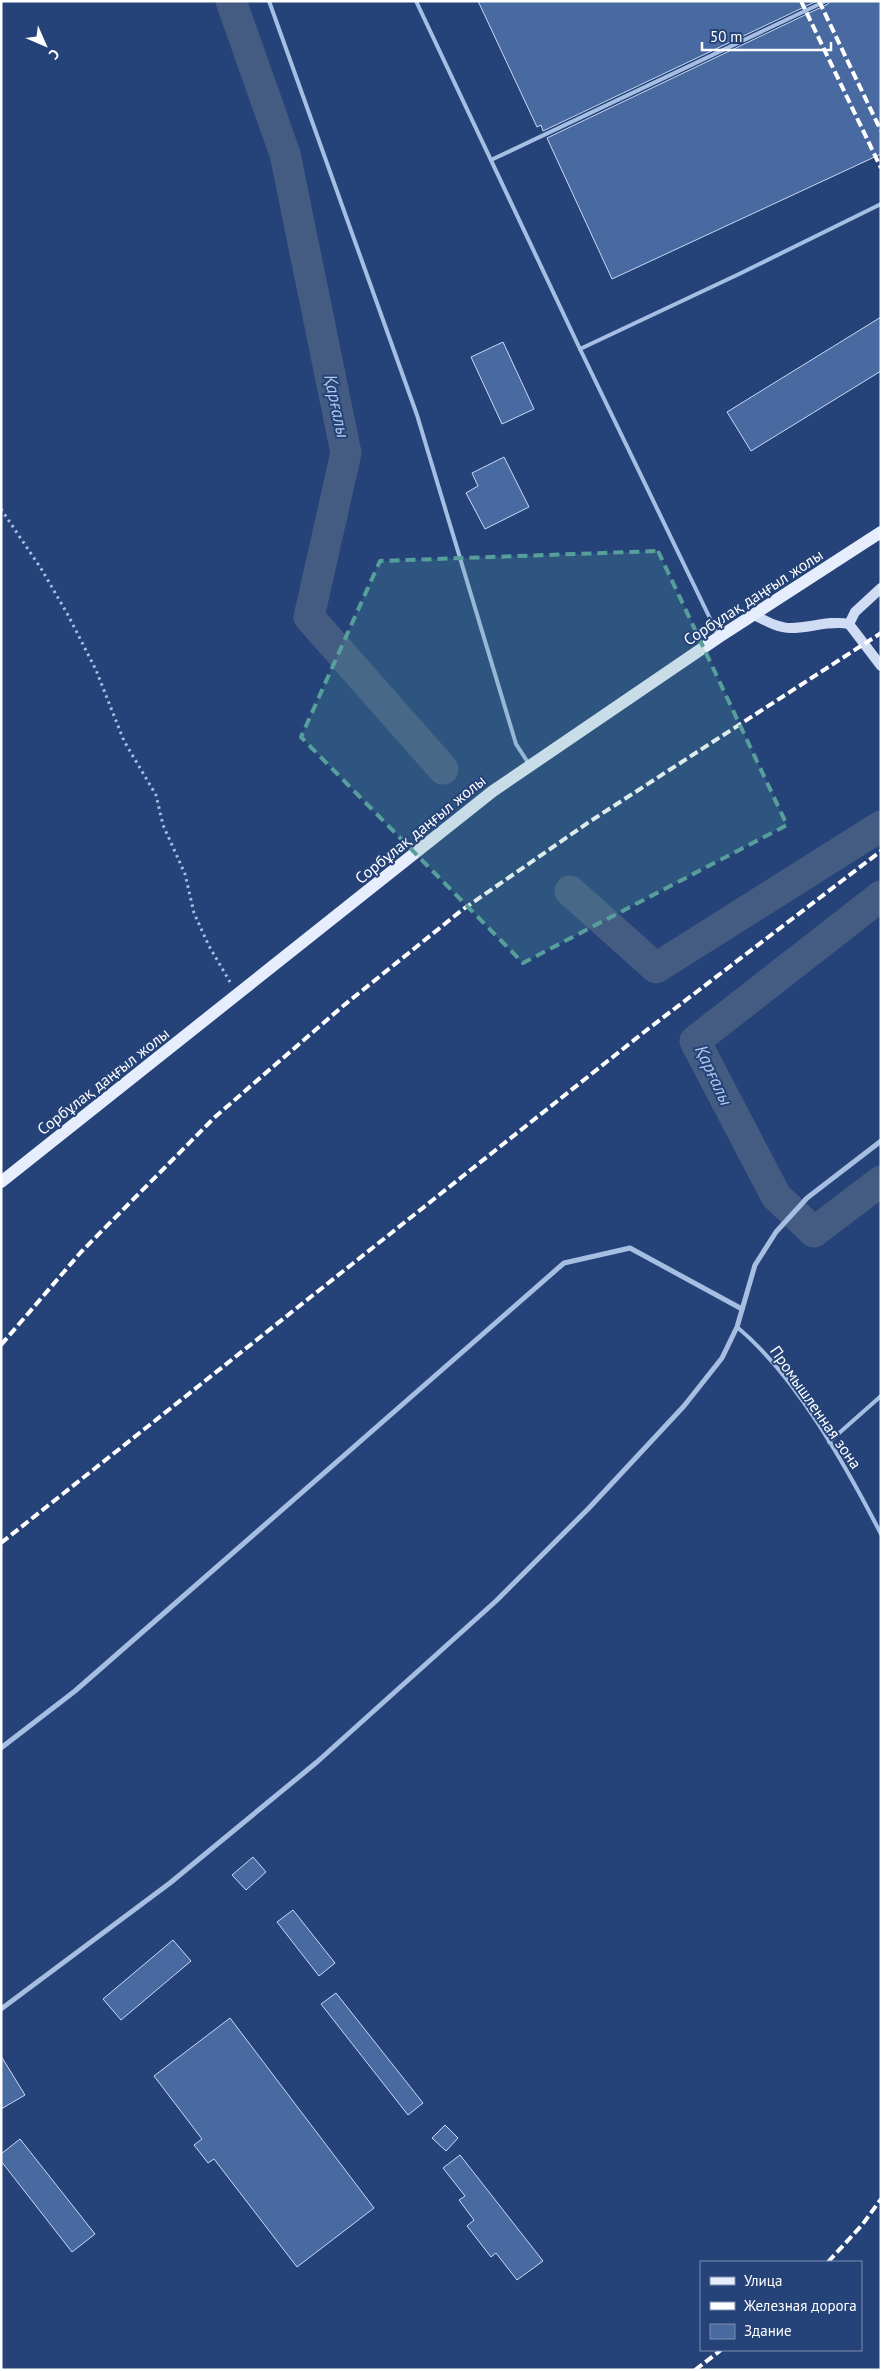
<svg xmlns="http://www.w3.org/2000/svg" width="882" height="2371" viewBox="0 0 882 2371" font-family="'PT Sans',sans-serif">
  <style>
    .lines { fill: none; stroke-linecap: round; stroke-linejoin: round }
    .river { stroke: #445b82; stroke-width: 31 }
    .building { fill: #496aa0; stroke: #c9d9f3 }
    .path { stroke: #a7bee3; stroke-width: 3; stroke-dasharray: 2.5 4; stroke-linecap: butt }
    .lane { stroke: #a7bee3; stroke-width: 4 }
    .street { stroke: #a7bee3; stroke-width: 5 }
    .secondary { stroke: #d0dcf4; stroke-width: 10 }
    .primary { stroke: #e6edfc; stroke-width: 12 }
    .rail { stroke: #fff; stroke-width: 4; stroke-dasharray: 9 4; stroke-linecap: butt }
    .marked { fill: #579f9a; fill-opacity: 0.2; stroke: #579f9a; stroke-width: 4; stroke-dasharray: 10 6; stroke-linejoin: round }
    .labels { text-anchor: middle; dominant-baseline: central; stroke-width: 4; stroke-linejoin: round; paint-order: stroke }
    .street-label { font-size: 16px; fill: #fff; stroke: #254378 }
    .water-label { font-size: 18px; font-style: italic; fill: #b2c8eb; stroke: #254378 }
  </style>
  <rect width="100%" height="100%" fill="#254378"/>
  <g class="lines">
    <g class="river">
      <polyline points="231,1 285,154 346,453 309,617 443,769"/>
      <polyline points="570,891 656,968 881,826"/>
      <polyline points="881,896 695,1041 776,1196 814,1232 881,1181"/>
    </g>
  </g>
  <g class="building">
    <polygon points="478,1 817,1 543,131 541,125 537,127"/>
    <polygon points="830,1 881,1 881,154 612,279 547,138 828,4"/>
    <polygon points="881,317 881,371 751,451 727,412"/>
    <polygon points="503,342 534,409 502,424 471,357"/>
    <polygon points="504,457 529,507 485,529 466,493 478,486 472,473"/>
    <polygon points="253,1857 266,1872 246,1890 232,1875"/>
    <polygon points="293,1910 335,1963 319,1976 277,1922"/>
    <polygon points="173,1940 191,1961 121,2020 103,1999"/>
    <polygon points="336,1993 423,2103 408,2115 321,2004"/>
    <polygon points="230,2018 374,2208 297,2267 214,2159 208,2163 194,2145 202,2139 154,2076"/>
    <polygon points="1,2056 25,2095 1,2109"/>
    <polygon points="445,2125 458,2138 446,2151 432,2138"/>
    <polygon points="20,2139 95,2234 72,2252 1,2161 1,2154"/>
    <polygon points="460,2155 543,2261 517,2280 496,2253 491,2257 467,2226 474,2220 459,2200 465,2196 443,2168"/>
  </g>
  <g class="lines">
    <polyline class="path" points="1,509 42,570 68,615 96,670 124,741 156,795 163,825 185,874 194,913 209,946 230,982"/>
    <g class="lane">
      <polyline points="269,1 417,415 516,744 529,764"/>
      <polyline points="416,1 580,349 718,635"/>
      <polyline points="491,160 826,1"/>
      <polyline points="580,349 737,275 881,204"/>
      <path d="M737 1327C796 1376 846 1466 881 1534"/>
      <polyline points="829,1442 881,1396"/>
    </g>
    <g class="street">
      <polyline points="1,1748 75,1691 564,1263 630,1248 742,1309"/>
      <polyline points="1,2009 170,1883 317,1762 496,1601 589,1508 684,1406 722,1358 737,1327 755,1265 776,1232 807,1198 881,1141"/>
    </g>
    <g class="secondary">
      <path d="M754 615C766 621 778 628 791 628 810 628 830 620 849 624L881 666"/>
      <polyline points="849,624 855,612 881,588"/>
    </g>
    <polyline class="primary" points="1,1182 493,791 719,637 881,532"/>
    <g class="rail">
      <polyline points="801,1 881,168"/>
      <polyline points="819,1 881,131"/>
      <polyline points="1,1345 81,1252 215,1117 343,1006 462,910 589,822 881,633"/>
      <polyline points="1,1543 648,1029 881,851"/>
      <polyline points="828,2262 862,2225 881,2199"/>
      <polyline points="695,2370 721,2350"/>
    </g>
  </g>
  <path class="marked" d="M658 551 787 825 523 963 301 737 380 561Z"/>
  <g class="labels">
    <g class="street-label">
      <text transform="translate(753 597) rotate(-33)">Сорбұлақ даңғыл жолы</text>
      <text transform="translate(420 829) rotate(-39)">Сорбұлақ даңғыл жолы</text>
      <text transform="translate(103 1081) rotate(-38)">Сорбұлақ даңғыл жолы</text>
      <text transform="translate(816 1407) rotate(55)">Промышленная зона</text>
    </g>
    <g class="water-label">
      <text transform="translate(337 406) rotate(78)">Қарғалы</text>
      <text transform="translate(714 1075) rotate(65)">Қарғалы</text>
    </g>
  </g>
  <rect width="882" height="2371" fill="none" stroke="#ffffff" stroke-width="5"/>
  <rect x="700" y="2261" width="162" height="90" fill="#254378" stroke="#7c8eae"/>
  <rect x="710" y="2277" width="25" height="8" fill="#e6edfc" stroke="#7c8eae"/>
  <text x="744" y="2286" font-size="15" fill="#ffffff">Улица</text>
  <rect x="710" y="2302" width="25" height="8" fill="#ffffff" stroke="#7c8eae"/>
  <text x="744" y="2311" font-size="15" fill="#ffffff">Железная дорога</text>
  <rect x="710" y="2324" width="25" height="15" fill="#496aa0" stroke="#7c8eae"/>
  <text x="744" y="2336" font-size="15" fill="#ffffff">Здание</text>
  <g transform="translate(45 45) rotate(135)" stroke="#254378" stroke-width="4" paint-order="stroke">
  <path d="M0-4L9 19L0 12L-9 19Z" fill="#ffffff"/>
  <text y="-8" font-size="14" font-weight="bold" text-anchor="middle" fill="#ffffff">С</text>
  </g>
  <path d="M702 42v8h129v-8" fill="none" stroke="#ffffff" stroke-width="2.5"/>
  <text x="710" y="42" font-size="15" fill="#ffffff" stroke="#254378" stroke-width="4" paint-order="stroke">50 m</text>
</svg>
